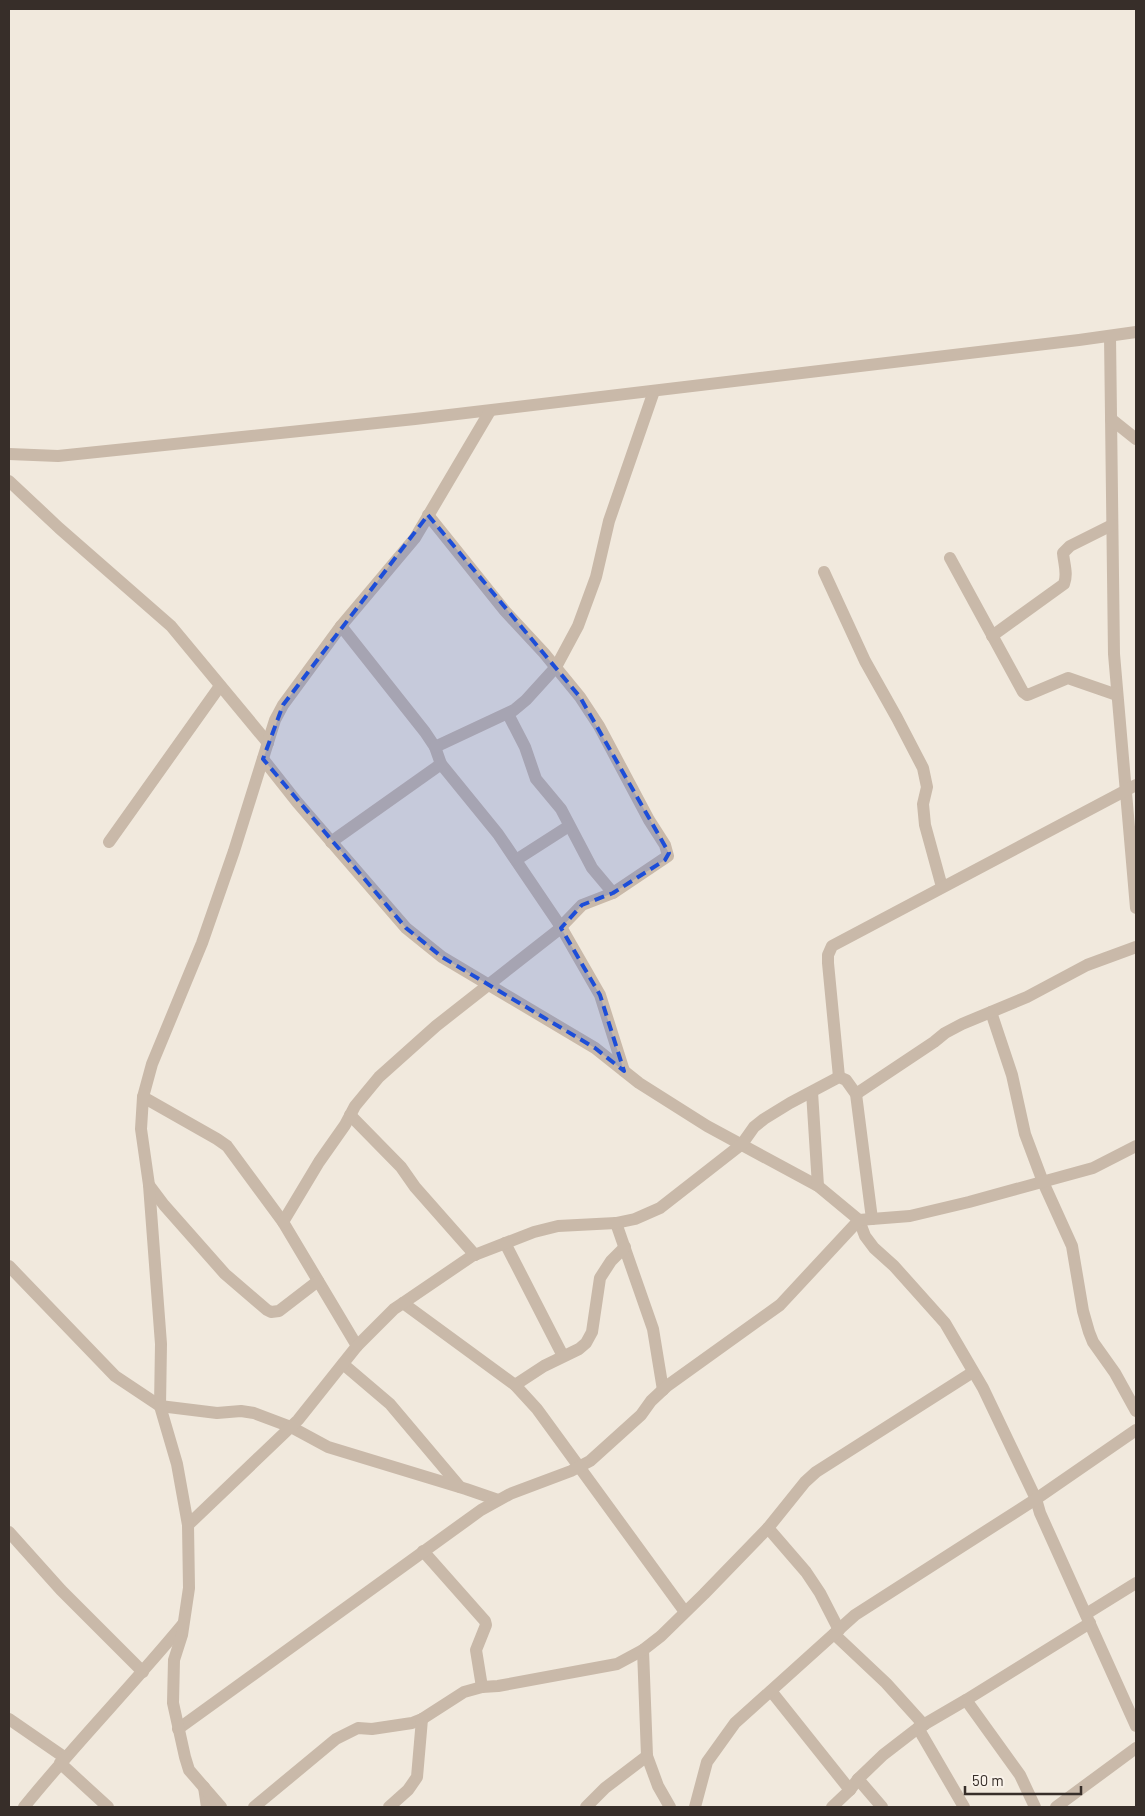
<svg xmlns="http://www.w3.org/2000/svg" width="1145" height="1816" viewBox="0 0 1145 1816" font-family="Barlow,sans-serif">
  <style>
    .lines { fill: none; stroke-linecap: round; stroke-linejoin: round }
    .minor { stroke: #c9b9a9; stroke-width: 12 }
    .marked { fill: #1d4ed8; fill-opacity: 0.2; stroke: #1d4ed8; stroke-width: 4; stroke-dasharray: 10 6; stroke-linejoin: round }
  </style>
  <rect width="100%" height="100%" fill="#f1e9dd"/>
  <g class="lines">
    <g class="minor">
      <polyline points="1110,336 1114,654 1136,908"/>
      <polyline points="1111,419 1136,439"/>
      <polyline points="9,454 58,456 415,419 1079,340 1136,332"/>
      <polyline points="9,481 59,528 171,626 268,743"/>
      <polyline points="950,558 1023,692 1027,695 1030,694 1068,678 1117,695"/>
      <polyline points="824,572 865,661 897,718 923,768 927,787 923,804 925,825 942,887"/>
      <polyline points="341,626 425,732 435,747 441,764 498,834 561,927 600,995 624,1071"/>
      <path d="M992 636 1064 584C1068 574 1064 564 1063 553L1070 546 1112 525"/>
      <polyline points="508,714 525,747 536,779 561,809 592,868 613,893"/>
      <polyline points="435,747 514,710 526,700 556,667 578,626 596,577 609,521 654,391"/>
      <polyline points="263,759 297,802 406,928 442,957 595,1048 639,1083 707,1126 818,1186 859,1220 865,1236 874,1248 894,1266 945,1323 983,1388 1036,1499 1040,1513 1136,1726"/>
      <polyline points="109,842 220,686"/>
      <polyline points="331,842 441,764"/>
      <polyline points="516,860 569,826"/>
      <polyline points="991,1012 1012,1075 1025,1134 1043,1182 1072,1246 1083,1311 1089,1332 1093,1342 1115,1373 1136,1411"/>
      <polyline points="839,1077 828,963 828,955 832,946 1136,785"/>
      <polyline points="812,1092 818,1186"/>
      <polyline points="856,1094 934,1042 945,1033 962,1024 1027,997 1087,965 1136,947"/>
      <polyline points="143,1097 217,1139 227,1146 283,1222 357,1346"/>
      <polyline points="350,1115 401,1167 415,1187 475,1255"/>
      <polyline points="149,1185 164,1205 225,1274 267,1310 271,1312 279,1311 318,1281"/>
      <polyline points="283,1222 319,1162 345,1125 355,1106 379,1077 436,1026 557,931 582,905 613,893 668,856 665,845 649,820 599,726 580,697 544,653 505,611 428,515"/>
      <polyline points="616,1223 653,1329 663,1390"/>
      <polyline points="505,1243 563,1356"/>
      <polyline points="9,1266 115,1376 160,1406 217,1413 241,1411 254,1413 291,1427 328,1447 466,1489 498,1500"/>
      <polyline points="403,1303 515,1385 537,1409 685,1612"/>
      <polyline points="343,1364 390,1404 460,1487"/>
      <polyline points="515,1385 544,1366 579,1349 586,1343 592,1332 600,1278 611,1261 625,1247"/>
      <polyline points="188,1525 298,1420 357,1346 394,1309 403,1303 472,1256 534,1232 558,1226 616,1223 635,1219 660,1208 742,1144 754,1127 764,1119 790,1103 839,1077 846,1080 856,1094 872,1219"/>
      <polyline points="768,1528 806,1572 820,1593 839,1630"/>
      <polyline points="9,1532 61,1590 143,1672"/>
      <polyline points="423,1551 485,1621 486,1625 476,1650 482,1687"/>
      <polyline points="1086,1614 1136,1583"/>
      <polyline points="834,1634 886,1683 924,1725"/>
      <polyline points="643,1650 647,1756 658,1786 670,1807"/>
      <polyline points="771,1691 850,1790"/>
      <polyline points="966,1700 1020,1775 1035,1807"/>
      <polyline points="9,1719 64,1757"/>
      <polyline points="918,1728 964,1807"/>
      <polyline points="178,1729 481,1510 510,1494 571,1471 590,1461 641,1415 651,1401 667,1386 780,1305 859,1220 910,1216 969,1202 1093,1168 1136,1146"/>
      <polyline points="60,1763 108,1807"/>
      <polyline points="858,1779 882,1807"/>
      <polyline points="204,1787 207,1807"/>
      <path d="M24 1807C75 1744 131 1687 183 1624"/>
      <polyline points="221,1807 189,1770 185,1757 173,1703 174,1660 182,1635 189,1588 188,1525 177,1464 160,1406 161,1344 149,1185 141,1129 143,1097 152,1064 202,943 234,851 275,720 283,705 341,626 415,538 490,411"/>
      <polyline points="254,1807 336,1739 358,1728 372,1729 412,1723 422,1719 464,1692 482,1687 498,1686 617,1664 643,1650 661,1636 704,1594 768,1528 805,1482 816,1472 973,1372"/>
      <polyline points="389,1807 408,1790 417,1777 422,1719"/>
      <polyline points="586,1807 605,1788 647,1756"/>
      <polyline points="695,1807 707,1762 735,1723 855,1615 1036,1499 1136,1430"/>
      <polyline points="832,1807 850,1790 858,1779 883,1755 918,1728 966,1700 1090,1623"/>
      <polyline points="1056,1807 1136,1748"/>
    </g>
  </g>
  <path class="marked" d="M428 515 580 697 669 853 665 860 613 893 582 905 561 928 600 995 624 1071 595 1048 442 957 406 928 263 759 283 705Z"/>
  <rect width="1145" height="1816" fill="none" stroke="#372e29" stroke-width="20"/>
  <path d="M965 1786v8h116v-8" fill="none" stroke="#372e29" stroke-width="2.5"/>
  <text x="972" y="1786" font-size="15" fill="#372e29" stroke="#f9f2ea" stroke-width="4" paint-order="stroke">50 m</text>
</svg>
